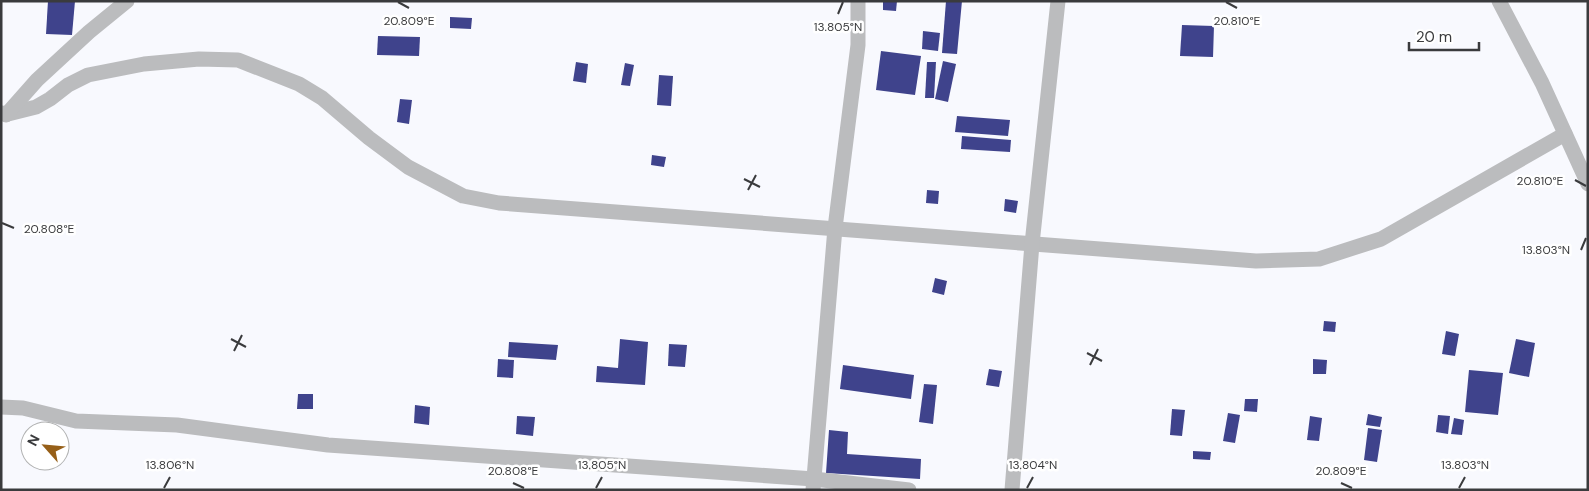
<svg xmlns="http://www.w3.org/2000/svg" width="1589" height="491" viewBox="0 0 1589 491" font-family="'DM Sans',sans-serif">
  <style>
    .building { fill: #3f438c }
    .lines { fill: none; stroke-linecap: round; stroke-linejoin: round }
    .minor { stroke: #bbbcbe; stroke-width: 15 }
    .ticks { fill: none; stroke: #3a3b3d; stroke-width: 2 }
    .ticks-label { font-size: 12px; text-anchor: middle; fill: #3a3b3d; stroke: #fff; stroke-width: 5; stroke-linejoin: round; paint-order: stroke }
  </style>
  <rect width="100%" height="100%" fill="#f8f9fe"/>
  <g class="building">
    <polygon points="48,1 75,1 72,35 46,34"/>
    <polygon points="883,1 897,1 896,11 883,10"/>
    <polygon points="946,1 962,1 957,54 942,53"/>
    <polygon points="450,17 472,18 471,29 450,28"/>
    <polygon points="1182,25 1214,26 1213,57 1180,56"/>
    <polygon points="923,31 940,33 938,51 922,49"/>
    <polygon points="378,36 420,37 419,56 377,55"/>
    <polygon points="881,51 921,56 915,95 876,90"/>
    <polygon points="943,61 956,64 948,102 935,99"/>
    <polygon points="576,62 588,64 586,83 573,81"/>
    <polygon points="927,62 936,62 934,98 925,98"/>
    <polygon points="625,63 634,65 630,86 621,85"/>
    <polygon points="659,75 673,76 671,106 657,105"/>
    <polygon points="400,99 412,100 409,124 397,122"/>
    <polygon points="957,116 1010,120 1008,136 955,132"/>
    <polygon points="962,136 1011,140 1010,152 961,149"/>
    <polygon points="652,155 666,157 664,167 651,165"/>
    <polygon points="927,190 939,191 938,204 926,203"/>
    <polygon points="1005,199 1018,201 1016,213 1004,211"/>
    <polygon points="935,278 947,281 944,295 932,292"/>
    <polygon points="1324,321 1336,322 1335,332 1323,331"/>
    <polygon points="1446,331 1459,334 1455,356 1442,354"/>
    <polygon points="620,339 648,342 645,385 596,382 597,366 618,368"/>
    <polygon points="1516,339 1535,343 1529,377 1509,373"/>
    <polygon points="509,342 558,345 556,360 508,357"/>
    <polygon points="669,344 687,345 685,367 668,366"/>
    <polygon points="498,359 514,360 513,378 497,377"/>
    <polygon points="1313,359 1327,360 1326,374 1313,374"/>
    <polygon points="843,365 914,375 911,399 840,389"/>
    <polygon points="989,369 1002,371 999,387 986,385"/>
    <polygon points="1469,370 1503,373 1498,415 1465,412"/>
    <polygon points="924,384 937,385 933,424 919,422"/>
    <polygon points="298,394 313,394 313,409 297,409"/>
    <polygon points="1245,399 1258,399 1257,412 1244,411"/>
    <polygon points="415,405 430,407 429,425 414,423"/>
    <polygon points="1172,409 1185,410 1182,436 1170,435"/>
    <polygon points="1228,413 1240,415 1235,443 1223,441"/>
    <polygon points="1368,414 1382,417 1380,427 1366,425"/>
    <polygon points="1438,415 1450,416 1448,434 1436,432"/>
    <polygon points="517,416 535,417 533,436 516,434"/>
    <polygon points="1310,416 1322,418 1319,441 1307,440"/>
    <polygon points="1454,418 1464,420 1462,435 1451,434"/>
    <polygon points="1368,428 1382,430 1377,462 1364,460"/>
    <polygon points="829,430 848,432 847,454 921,459 920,479 826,473"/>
    <polygon points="1193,451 1211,452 1210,460 1193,459"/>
  </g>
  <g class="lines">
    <g class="minor">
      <polyline points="1499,1 1542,83 1588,184"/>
      <polyline points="1,113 8,114 36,107 50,99 68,85 88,75 144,64 199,59 238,60 299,84 322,98 369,138 408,167 463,196 499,203 1256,261 1319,259 1381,239 1565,134"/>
      <polyline points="6,115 37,80 89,32 127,1"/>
      <polyline points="1,407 23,408 76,421 177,425 328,445 814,479 909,490"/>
      <polyline points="813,490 835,228 858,45 858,1"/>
      <polyline points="1012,490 1032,244 1058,1"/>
    </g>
  </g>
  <path class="ticks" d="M398 2 409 8M1226 2 1237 8M838 14 843 2M744 179 760 187M1575 180 1586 186M748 190 756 175M2 223 14 228M1581 250 1586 238M231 339 246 347M234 351 242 335M1087 353 1102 361M1090 365 1098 349M513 483 524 488M1341 483 1352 488M164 488 170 477M596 488 602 477M1027 488 1033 477M1459 488 1465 477"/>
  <g class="ticks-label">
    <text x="409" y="25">20.809°E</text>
    <text x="1237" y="25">20.810°E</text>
    <text x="838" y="31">13.805°N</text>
    <text x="1540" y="185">20.810°E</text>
    <text x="49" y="233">20.808°E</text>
    <text x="1546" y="254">13.803°N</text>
    <text x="170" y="469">13.806°N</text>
    <text x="602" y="469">13.805°N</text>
    <text x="1033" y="469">13.804°N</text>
    <text x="1465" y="469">13.803°N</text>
    <text x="513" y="475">20.808°E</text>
    <text x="1341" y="475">20.809°E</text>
  </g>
  <rect width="1589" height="491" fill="none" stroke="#3a3b3d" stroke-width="5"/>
  <g transform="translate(45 446) rotate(297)"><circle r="24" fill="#ffffff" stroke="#b0b1b1"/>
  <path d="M0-4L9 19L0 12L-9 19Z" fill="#965f18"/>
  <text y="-8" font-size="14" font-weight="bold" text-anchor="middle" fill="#3a3b3d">N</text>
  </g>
  <path d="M1409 42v8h70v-8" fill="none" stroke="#3a3b3d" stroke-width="2.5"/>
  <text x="1416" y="42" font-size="15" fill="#3a3b3d" stroke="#ffffff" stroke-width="4" paint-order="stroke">20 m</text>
</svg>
